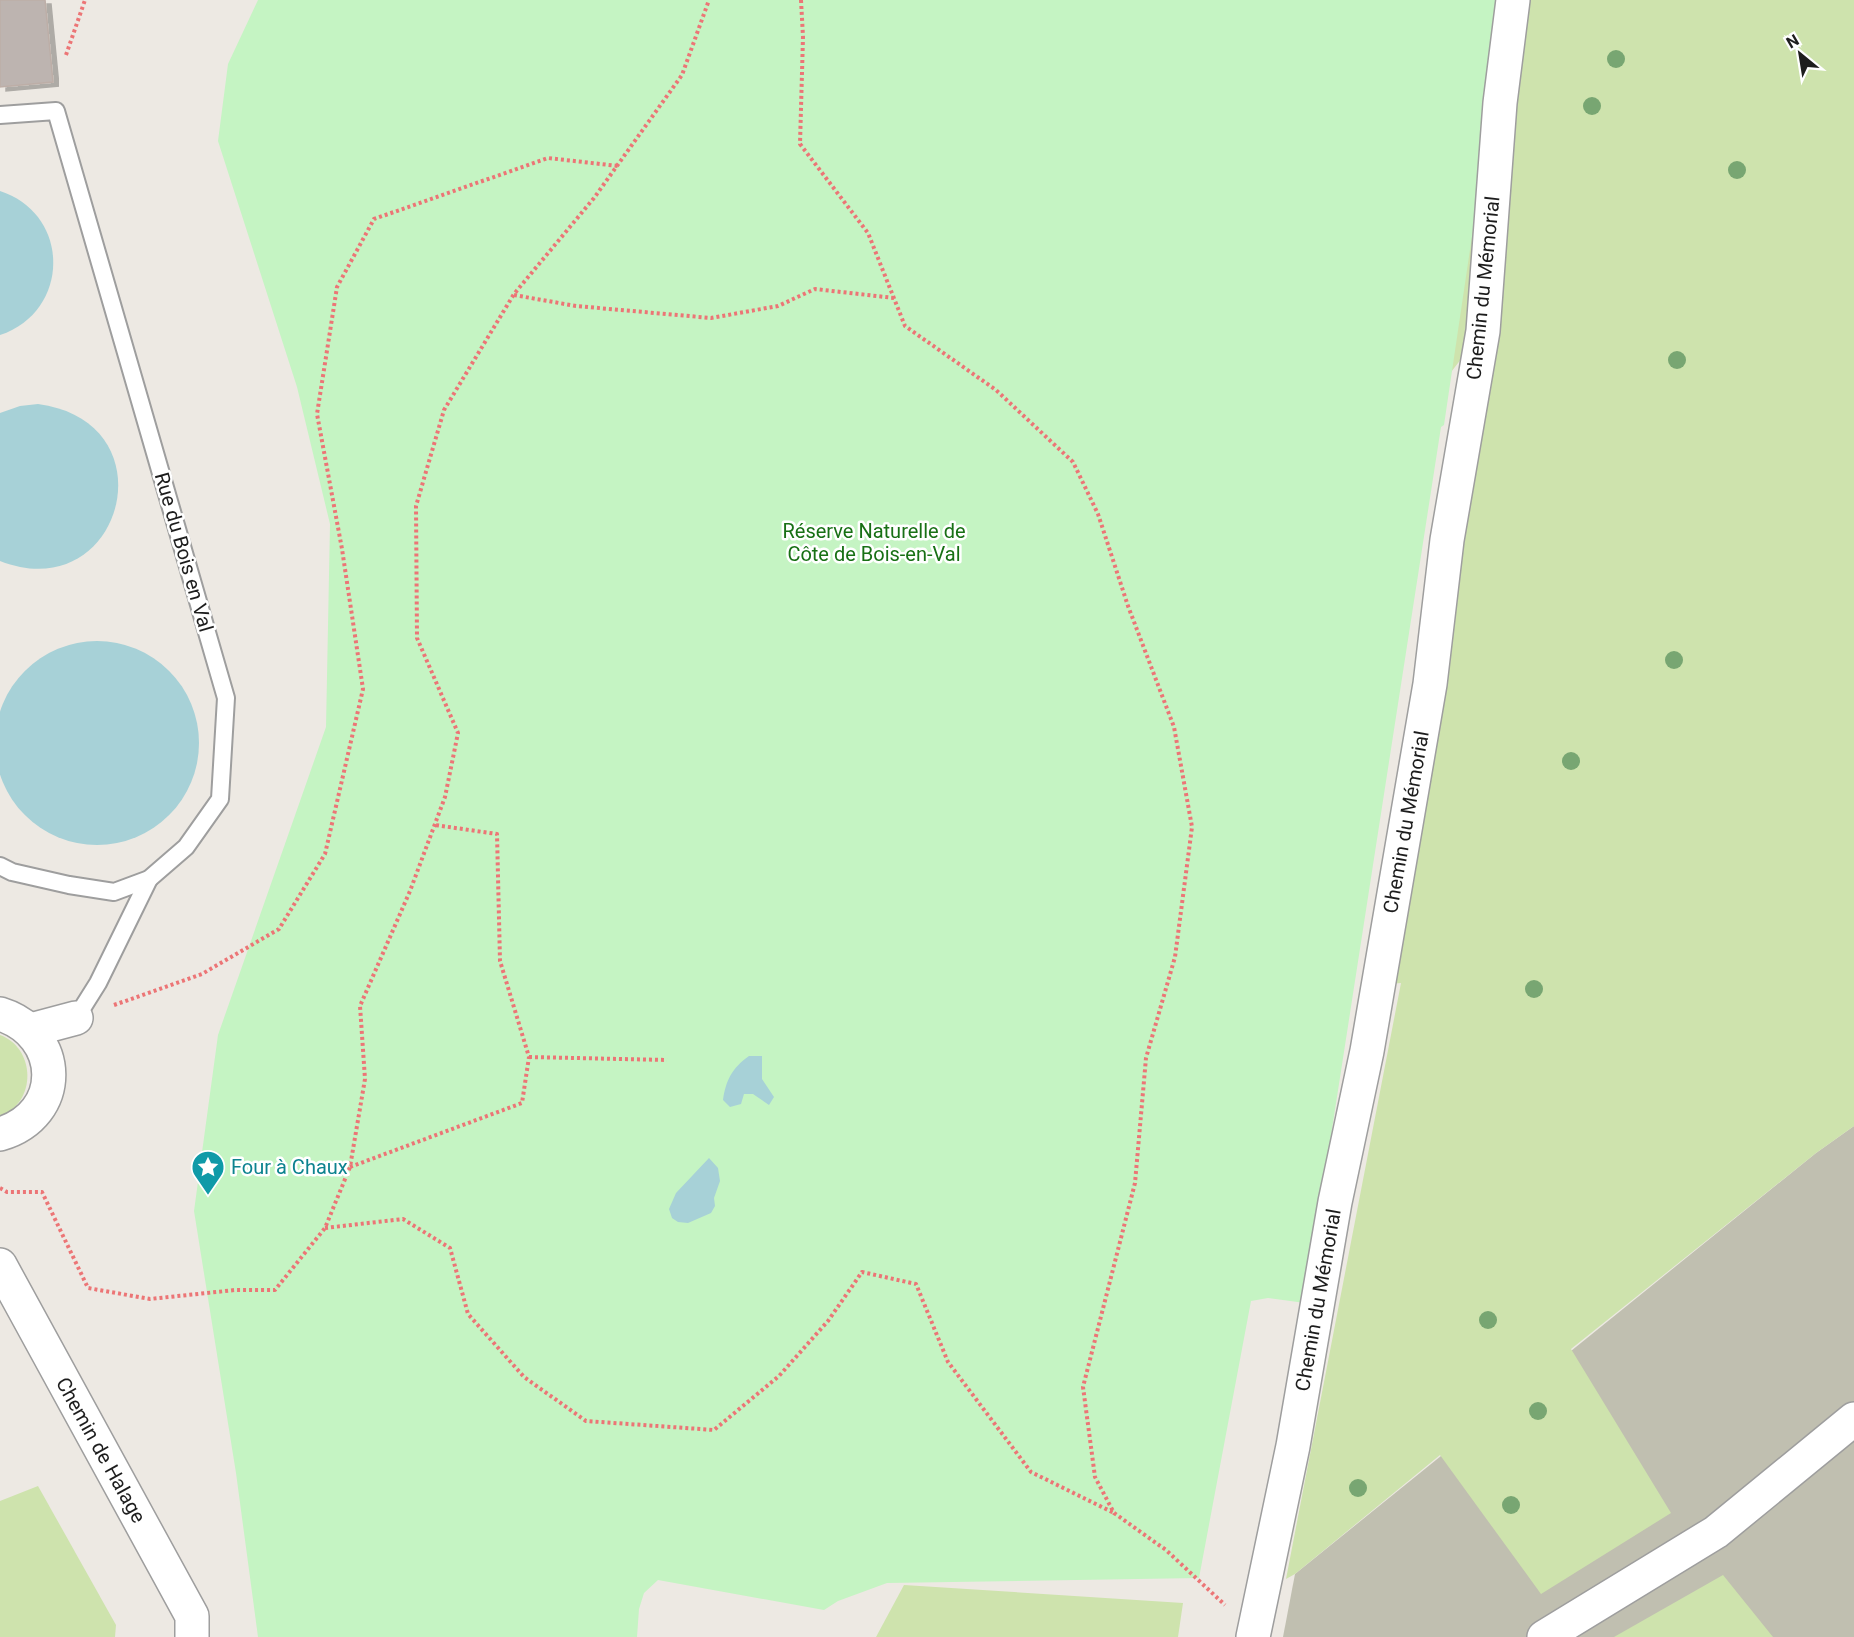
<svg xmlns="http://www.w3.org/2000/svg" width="1854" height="1637" viewBox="0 0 1854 1637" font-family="Roboto,sans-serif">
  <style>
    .construction { fill: #c0bfb0 }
    .grass { fill: #cee3ad }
    .park { fill: #c5f4c3 }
    .water { fill: #a7d1d7 }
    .building { fill: #bdb4b0; stroke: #bdaea7; stroke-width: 1.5; filter: url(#shadow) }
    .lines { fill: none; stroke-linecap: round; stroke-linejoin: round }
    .service-casing { stroke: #9e9e9e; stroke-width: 20 }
    .minor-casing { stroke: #9e9e9e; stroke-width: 36 }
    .path { stroke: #ec7576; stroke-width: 4; stroke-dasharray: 3 3; stroke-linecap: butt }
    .service { stroke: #fff; stroke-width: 16 }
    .minor { stroke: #fff; stroke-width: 33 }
    .tree { fill: #78a672 }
    .labels { text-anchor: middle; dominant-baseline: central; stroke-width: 5; stroke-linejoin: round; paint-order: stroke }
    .street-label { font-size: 20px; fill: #1d1d1d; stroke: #fff }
    .park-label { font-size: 20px; fill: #187015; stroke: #fff }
    .culture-label { font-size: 20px; fill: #0d838f; stroke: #fff; text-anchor: start }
  </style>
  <defs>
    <filter id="shadow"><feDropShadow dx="6" dy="4" stdDeviation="0" flood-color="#0004"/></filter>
  </defs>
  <rect width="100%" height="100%" fill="#ede9e3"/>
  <polygon class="construction" points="1854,1126 1854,1637 1283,1637 1295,1574 1816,1153"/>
  <g class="grass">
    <polygon points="1506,0 1854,0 1854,1126 1816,1153 1571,1349 1671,1513 1541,1594 1440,1455 1295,1574 1286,1579 1401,983 1378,985 1482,332 1448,376"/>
    <path d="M0 1035C36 1048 37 1103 0 1116Z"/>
    <polygon points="38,1486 116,1625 115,1637 0,1637 0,1501"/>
    <polygon points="1723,1575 1773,1637 1614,1637"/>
    <polygon points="904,1585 1183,1603 1178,1637 876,1637"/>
  </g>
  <polygon class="park" points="258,0 1507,0 1444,425 1441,427 1305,1303 1268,1298 1251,1301 1199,1578 887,1583 838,1601 824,1610 658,1580 644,1593 639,1609 637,1637 258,1637 236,1473 194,1211 218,1035 326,727 330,524 297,387 218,141 228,64"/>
  <g class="water">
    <path d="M0 191C71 214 71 311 0 335Z"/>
    <path d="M38 404C173 422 122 609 0 561V413L20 406Z"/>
    <circle cx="97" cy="743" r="102"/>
    <path d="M749 1056H762V1079L774 1097 769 1105 753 1094H744L741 1104 730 1107 723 1100C726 1080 732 1068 749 1056Z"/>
    <polygon points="709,1158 718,1168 720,1181 714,1198 715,1206 711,1213 688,1223 678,1222 672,1218 669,1209 676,1193"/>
  </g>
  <polygon class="building" points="0,0 45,0 53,82 0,87"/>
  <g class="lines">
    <g class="service-casing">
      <g id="service">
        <polyline points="0,115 56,111 226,698 220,799 186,847 149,879 114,892 69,885 12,872 0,866"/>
        <polyline points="76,1018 98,983 149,879"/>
      </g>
    </g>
    <g class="minor-casing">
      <g id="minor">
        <path d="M0 1014C64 1034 66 1115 0 1134"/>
        <polyline points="31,1030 76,1018"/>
        <polyline points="0,1265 192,1616 192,1637"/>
        <polyline points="1253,1637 1293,1446 1335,1202 1367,1051 1430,684 1447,540 1483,331 1500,103 1513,0"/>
        <polyline points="1544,1637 1716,1532 1854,1419"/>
      </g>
    </g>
    <g class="path">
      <polyline points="801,0 803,37 800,144 868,233 905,326 996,390 1073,462 1098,514 1128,606 1174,727 1192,827 1175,957 1146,1058 1135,1183 1083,1387 1095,1477 1114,1513 1166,1550 1225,1605"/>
      <polyline points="66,55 85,0"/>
      <polyline points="514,295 576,306 711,318 778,306 815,289 894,298"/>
      <polyline points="114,1005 202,974 279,929 325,854 363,689 342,549 317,414 337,287 374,219 548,158 618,166"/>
      <polyline points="529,1057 667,1060"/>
      <polyline points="350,1167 522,1103 529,1057 500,961 497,834 435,825"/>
      <polyline points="0,1188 7,1192 42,1192 88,1288 150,1299 235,1290 275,1290 325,1228 350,1167 365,1079 360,1006 410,891 445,797 458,733 417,638 416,506 444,410 514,294 594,198 682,75 709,0"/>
      <polyline points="325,1228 403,1219 450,1248 468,1314 524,1377 586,1421 714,1430 779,1376 828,1321 862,1272 916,1284 948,1362 1031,1472 1114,1513"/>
    </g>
    <use href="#service" class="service"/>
    <use href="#minor" class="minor"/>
  </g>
  <g class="tree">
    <circle cx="1616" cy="59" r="9"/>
    <circle cx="1592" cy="106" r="9"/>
    <circle cx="1737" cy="170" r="9"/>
    <circle cx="1677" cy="360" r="9"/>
    <circle cx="1674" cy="660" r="9"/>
    <circle cx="1571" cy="761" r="9"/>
    <circle cx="1534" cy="989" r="9"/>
    <circle cx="1488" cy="1320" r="9"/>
    <circle cx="1538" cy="1411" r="9"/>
    <circle cx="1358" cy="1488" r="9"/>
    <circle cx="1511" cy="1505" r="9"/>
  </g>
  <defs>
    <g id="sight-pin" transform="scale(1.725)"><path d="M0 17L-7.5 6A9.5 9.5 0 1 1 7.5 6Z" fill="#0f9aa8" stroke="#fff"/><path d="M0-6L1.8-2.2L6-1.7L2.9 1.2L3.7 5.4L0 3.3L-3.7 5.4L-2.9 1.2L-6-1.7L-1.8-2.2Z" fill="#fff"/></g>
  </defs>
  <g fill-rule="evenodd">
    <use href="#sight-pin" x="208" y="1167"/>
  </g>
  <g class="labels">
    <g class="street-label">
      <text transform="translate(1483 288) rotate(-84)">Chemin du Mémorial</text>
      <text transform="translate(184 552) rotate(74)">Rue du Bois en Val</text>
      <text transform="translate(1406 822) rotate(-80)">Chemin du Mémorial</text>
      <text transform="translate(1318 1300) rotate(-80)">Chemin du Mémorial</text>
      <text transform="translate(101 1450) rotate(61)">Chemin de Halage</text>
    </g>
    <g class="park-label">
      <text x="874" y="531">Réserve Naturelle de<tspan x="874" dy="23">Côte de Bois-en-Val</tspan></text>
    </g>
    <g class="culture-label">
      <text x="231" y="1167">Four à Chaux</text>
    </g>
  </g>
  <g transform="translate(1800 54) rotate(330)" stroke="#ffffff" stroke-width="4.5" paint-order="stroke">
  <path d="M0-4.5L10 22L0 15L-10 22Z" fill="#1d1d1d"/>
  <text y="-9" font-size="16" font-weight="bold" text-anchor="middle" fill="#1d1d1d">N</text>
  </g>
</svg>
